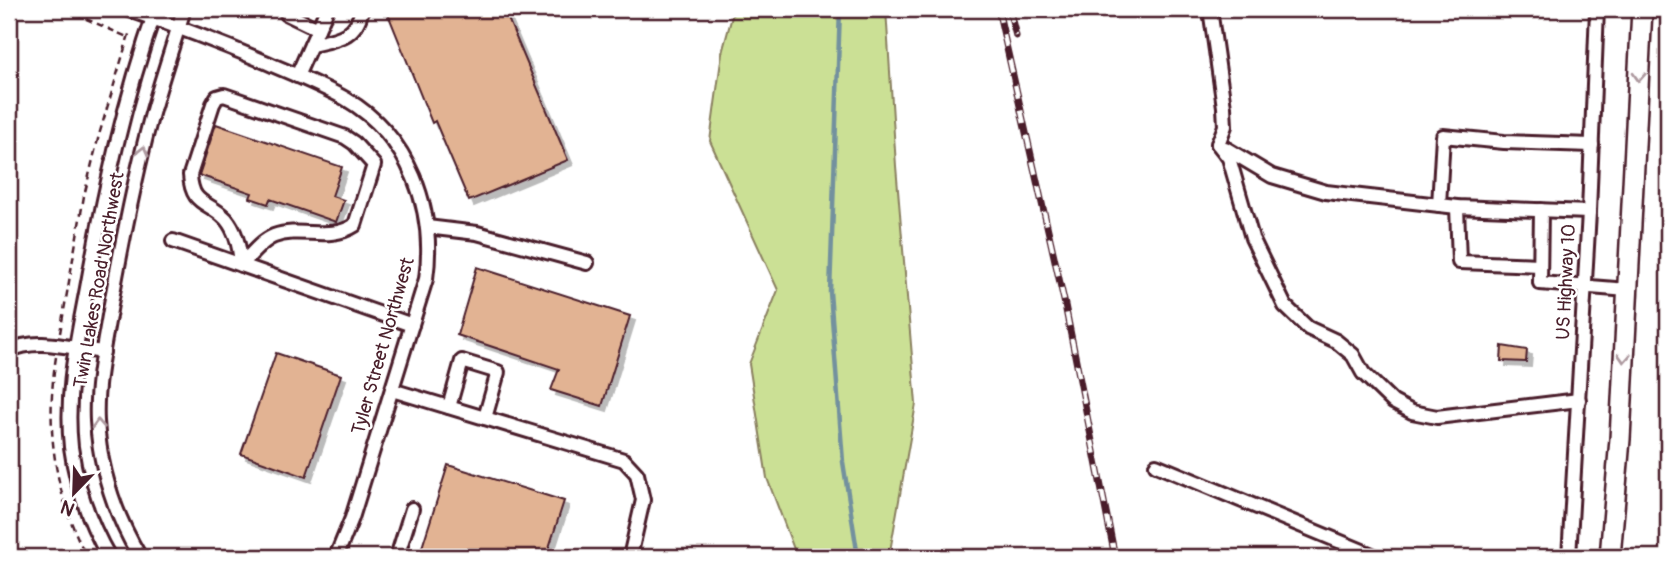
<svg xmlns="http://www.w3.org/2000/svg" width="1677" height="566" viewBox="0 0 1677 566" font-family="Pangolin,sans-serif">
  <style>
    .green { fill: #cbe095; stroke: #8a8060; stroke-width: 2 }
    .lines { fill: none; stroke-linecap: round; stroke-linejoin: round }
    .stream { stroke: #73919e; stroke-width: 4.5 }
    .building { fill: #e2b393; stroke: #4a1f2b; stroke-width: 2; filter: url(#shadow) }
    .minor-casing { stroke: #4a1f2b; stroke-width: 18 }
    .highway-casing { stroke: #4a1f2b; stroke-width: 24 }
    .path { stroke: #4a1f2b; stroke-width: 2.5; stroke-dasharray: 7 5; stroke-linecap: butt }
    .minor { stroke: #fff; stroke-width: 12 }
    .highway { stroke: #fff; stroke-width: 19 }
    .rail-casing { stroke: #4a1f2b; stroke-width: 7 }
    .rail { stroke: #fff; stroke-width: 4.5; stroke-dasharray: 13; stroke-linecap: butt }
    .oneway { stroke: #ae9aa0 }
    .labels { text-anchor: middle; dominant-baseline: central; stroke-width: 5; stroke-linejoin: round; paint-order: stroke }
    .street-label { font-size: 19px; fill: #4a1f2b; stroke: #fff }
  </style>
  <defs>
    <filter id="shadow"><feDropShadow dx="5" dy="5" stdDeviation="0" flood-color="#0004"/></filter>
  </defs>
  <rect width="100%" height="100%" fill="#fff"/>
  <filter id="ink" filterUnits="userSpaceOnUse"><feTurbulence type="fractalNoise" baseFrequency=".0143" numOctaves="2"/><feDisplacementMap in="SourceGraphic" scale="14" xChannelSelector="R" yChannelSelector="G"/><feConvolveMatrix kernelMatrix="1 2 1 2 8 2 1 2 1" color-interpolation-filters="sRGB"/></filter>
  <g filter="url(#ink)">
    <polygon class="green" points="734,9 886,9 896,166 916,404 889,557 797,557 767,478 749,364 778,290 710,141 722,53"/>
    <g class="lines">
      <polyline class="stream" points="840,9 830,292 843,462 858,557"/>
    </g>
    <g class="building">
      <polygon points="386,9 504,9 568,160 469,201 435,121 432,123"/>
      <polygon points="216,124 342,167 332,196 344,200 336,222 270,199 268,204 250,198 252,193 199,175"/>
      <polygon points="477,267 630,316 602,406 551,390 559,369 457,335"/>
      <polygon points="1502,346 1527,350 1526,362 1501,361"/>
      <polygon points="276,353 341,375 306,477 241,454"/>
      <polygon points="448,465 564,501 546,557 419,557"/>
    </g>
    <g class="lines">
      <g class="minor-casing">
        <g id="minor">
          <path d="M127 9C173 25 218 42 263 61 290 73 319 84 346 99 409 136 436 209 426 279L352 518 336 557"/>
          <polyline points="286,9 287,14 318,29"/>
          <polyline points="1210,9 1224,107 1225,126 1218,144"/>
          <path d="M311 45C337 39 356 38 362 9"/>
          <polyline points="297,76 327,9"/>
          <path d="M224 95 345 137 354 143 374 165 355 225C329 242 301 226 274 236 261 241 251 255 241 265 240 249 237 232 226 219 208 200 192 207 190 175L213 104 217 97Z"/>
          <polyline points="1218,144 1229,158 1252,238 1285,306 1308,328 1336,341 1353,355 1363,373 1393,402 1412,412 1437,417 1579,400"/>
          <polyline points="1225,148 1272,176 1326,192 1457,207 1589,212"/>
          <polyline points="1439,205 1443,136 1504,142 1592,145"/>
          <polyline points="1457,207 1459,262 1540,265"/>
          <polyline points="1541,210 1540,283 1628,290"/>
          <polyline points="427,227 477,233 587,263"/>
          <polyline points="173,241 412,325"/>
          <path d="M9 351C36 336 73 349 103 352"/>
          <polyline points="392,390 624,460 637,474 643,500 630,557"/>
          <polyline points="449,407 462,361 498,372 485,418"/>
          <polyline points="1156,465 1377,557"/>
          <path d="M109 557C90 524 76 485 71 447 65 393 77 341 87 288 104 193 124 100 156 9"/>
          <path d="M140 557C115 515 100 470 97 421 95 382 105 342 111 304 122 243 134 182 150 121 160 83 173 46 184 9"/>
          <polyline points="397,557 412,509"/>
          <polyline points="1569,557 1589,212 1597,9"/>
        </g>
      </g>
      <g class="highway-casing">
        <polyline id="highway" points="1610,557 1620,439 1642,9"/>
      </g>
      <g class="path">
        <polyline points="64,9 127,37"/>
        <polyline points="60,333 84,196 99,135 130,31"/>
        <path d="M56 357C45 426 54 495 87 557"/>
      </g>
      <use href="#minor" class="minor"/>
      <use href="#highway" class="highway"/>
      <g class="rail-casing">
        <g id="rail">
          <polyline points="998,9 1065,305 1115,557"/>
          <polyline points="1009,9 1016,36"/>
        </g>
      </g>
      <use href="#rail" class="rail"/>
    </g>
    <defs><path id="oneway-chevron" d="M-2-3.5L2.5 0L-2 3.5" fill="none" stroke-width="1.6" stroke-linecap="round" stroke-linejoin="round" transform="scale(1.75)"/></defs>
    <g class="oneway">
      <use href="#oneway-chevron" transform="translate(1639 77) rotate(93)"/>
      <use href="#oneway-chevron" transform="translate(143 151) rotate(-76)"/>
      <use href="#oneway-chevron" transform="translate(1624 358) rotate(93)"/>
      <use href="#oneway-chevron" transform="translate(98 424) rotate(-93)"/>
    </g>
  </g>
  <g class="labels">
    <g class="street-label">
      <text transform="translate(99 280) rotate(-80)">Twin Lakes Road Northwest</text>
      <text transform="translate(1566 282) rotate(-87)">US Highway 10</text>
      <text transform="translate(383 346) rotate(-74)">Tyler Street Northwest</text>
    </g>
  </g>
  <rect width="1677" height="566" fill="none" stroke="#fff" stroke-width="35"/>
  <rect x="18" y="18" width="1642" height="531" fill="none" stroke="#4a1f2b" stroke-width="2.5" filter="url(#ink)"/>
  <g transform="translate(74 493) rotate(203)" stroke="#ffffff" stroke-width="5" paint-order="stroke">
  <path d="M0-5L12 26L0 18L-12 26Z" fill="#4a1f2b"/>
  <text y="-10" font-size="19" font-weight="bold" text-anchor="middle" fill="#4a1f2b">N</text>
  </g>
</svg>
